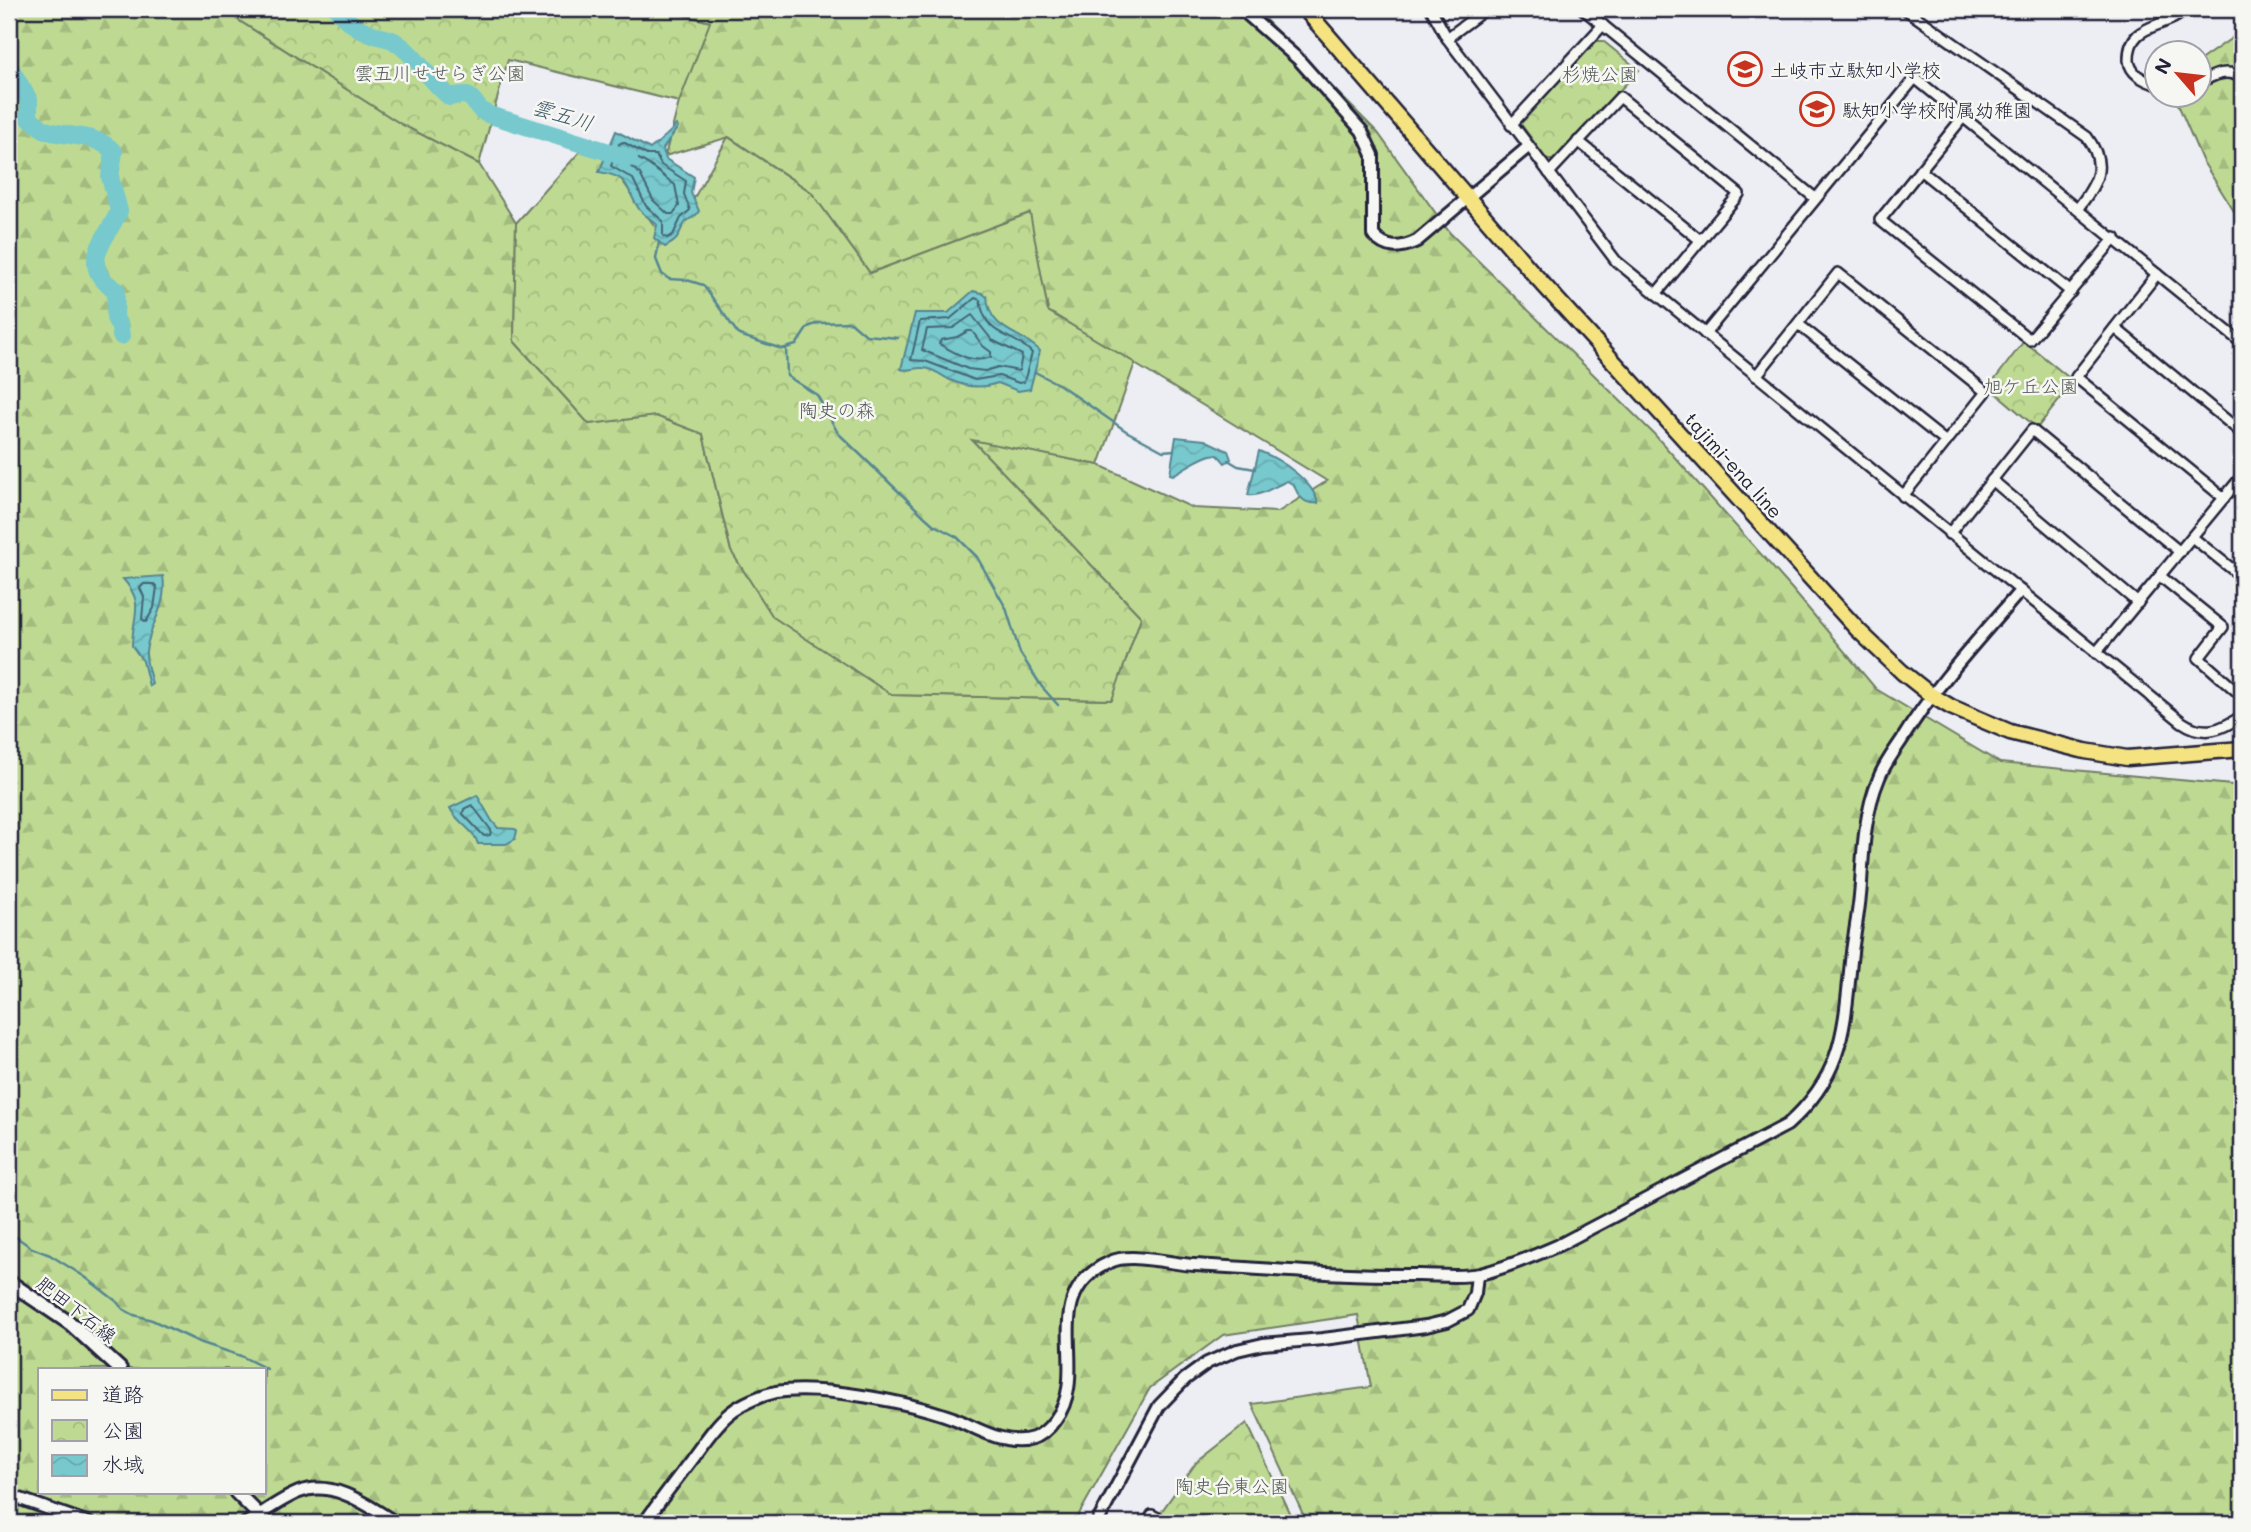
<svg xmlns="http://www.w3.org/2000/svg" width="2251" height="1532" viewBox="0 0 2251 1532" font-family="Mali,'Klee One',sans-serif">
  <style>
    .forest { fill: url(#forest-firs); stroke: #707e66; stroke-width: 2; fill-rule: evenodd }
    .park { fill: url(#park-crowns); stroke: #707e66; stroke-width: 2 }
    .water { fill: url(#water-waves); stroke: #558693; stroke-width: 2 }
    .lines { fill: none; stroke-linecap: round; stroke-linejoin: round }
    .shore { stroke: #446575; stroke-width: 2 }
    .stream { stroke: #558693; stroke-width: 2.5 }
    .river { stroke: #77c9cd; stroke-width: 18 }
    .minor-casing { stroke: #22223b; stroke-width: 14 }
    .tertiary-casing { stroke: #22223b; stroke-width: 16 }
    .secondary-casing { stroke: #22223b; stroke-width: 18 }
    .primary-casing { stroke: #22223b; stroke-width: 19 }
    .minor { stroke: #f6f6f2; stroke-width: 9 }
    .tertiary { stroke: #f6f6f2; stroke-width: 10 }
    .secondary { stroke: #f6f6f2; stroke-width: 12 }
    .primary { stroke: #f5e382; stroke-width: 14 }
    .labels { text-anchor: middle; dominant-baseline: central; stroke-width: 5; stroke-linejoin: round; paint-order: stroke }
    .poi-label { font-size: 19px; fill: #22223b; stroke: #f6f6f2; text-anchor: start }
    .park-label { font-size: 19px; fill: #515955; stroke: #f6f6f2 }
    .street-label { font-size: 19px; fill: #22223b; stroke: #f6f6f2 }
    .water-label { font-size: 21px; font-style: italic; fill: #405c6e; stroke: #f6f6f2 }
  </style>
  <defs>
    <pattern id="forest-firs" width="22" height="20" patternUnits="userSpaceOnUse" patternTransform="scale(1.75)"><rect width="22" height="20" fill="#beda92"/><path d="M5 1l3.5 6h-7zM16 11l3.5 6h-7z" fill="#a3bb7f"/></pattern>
    <pattern id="park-crowns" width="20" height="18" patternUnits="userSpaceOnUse" patternTransform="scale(1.75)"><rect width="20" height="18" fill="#beda92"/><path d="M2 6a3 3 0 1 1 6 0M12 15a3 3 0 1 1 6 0" fill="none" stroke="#a3bb7f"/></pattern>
    <pattern id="water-waves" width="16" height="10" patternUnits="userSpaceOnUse" patternTransform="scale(1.75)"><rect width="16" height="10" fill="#77c9cd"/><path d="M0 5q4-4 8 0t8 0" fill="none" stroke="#67acb1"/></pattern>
  </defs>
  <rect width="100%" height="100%" fill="#edeef3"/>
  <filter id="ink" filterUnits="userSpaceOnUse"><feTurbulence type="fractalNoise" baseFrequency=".0143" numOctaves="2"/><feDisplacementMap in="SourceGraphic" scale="14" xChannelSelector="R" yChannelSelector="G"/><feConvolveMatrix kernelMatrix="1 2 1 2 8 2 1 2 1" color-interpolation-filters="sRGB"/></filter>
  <g filter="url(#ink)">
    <g class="forest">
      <path d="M9 9H221L401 124 479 164 516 223 514 341 589 424 656 416 703 434 731 551 892 695 1111 700 1141 617 971 439 1099 465 1193 508 1278 512 1327 481 1048 311 1029 213 870 273 811 192 729 137 665 156 679 102 709 22 660 9H1255L1378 133 1450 233 1654 434 1792 589 1876 689 2000 763 2242 786V1523H1307L1252 1404 1371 1387 1358 1315 1223 1335 1150 1388 1074 1523H9ZM40 1369H264V1492H40Z"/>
      <polygon points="2242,31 2242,224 2202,160 2174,95 2198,94 2199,61"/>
    </g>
    <g class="park">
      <polygon points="221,9 660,9 710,22 679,102 508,60 479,164 401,124"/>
      <polygon points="1594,41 1603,41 1639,70 1554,160 1547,160 1521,124 1522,120"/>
      <polygon points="728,137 811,192 870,273 1030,213 1048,311 1135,363 1099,465 972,440 1141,617 1112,700 892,695 773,617 731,551 703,434 656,416 589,424 514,341 516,223 592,138 668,245"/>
      <polygon points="2024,341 2074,382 2037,428 1989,387"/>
      <polygon points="1247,1423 1294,1523 1175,1523 1159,1515 1196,1463"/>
    </g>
    <g class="water">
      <path d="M676 125 678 127 663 149 666 159 694 177 691 193 699 211C696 217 691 217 686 222 675 235 684 237 665 247L654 238 657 225C652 219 643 215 639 209 624 187 632 177 599 172L616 131 650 149C659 142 668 135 676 125Z"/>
      <path d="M973 291 982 293 987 297C990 333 1020 330 1040 351L1030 389 1018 391 998 383C981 389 964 387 948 379 941 375 932 368 923 368 914 367 909 372 901 369L915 313H948Z"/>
      <path d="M1176 437 1205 440 1228 451 1231 459 1225 463C1222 460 1220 456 1217 455 1209 451 1182 470 1173 475L1170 474Z"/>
      <path d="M1259 451C1280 459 1313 481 1318 503 1305 505 1298 497 1294 485L1287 481C1275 486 1260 497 1248 495Z"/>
      <path d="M163 576C168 606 150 623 146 651 145 662 150 674 152 684L149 686 143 661 132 646C132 616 146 604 123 579Z"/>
      <path d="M477 795 492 821 498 828 515 829 517 831 515 839 506 844H478C474 829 456 822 450 808Z"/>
    </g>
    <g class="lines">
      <g class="shore">
        <polygon points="623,142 647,155 656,155 661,165 686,181 684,194 690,210 681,218 673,235 667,238 663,236 663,221 646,206 633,179 611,166 619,144"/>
        <path d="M624 154C643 157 660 174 675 185L679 206 673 214H668L653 200 640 174 623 160Z"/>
        <path d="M975 298 980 300C986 340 1012 331 1032 353L1024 382 1019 383 999 376 975 380 925 361 911 360 920 321 950 319Z"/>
        <polygon points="972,315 992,340 1022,355 1019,371 998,367 985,371 968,369 922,350 927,329 953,328"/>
        <path d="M968 331H972L983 346 991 352V357C972 365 956 353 939 344L941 340 957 337Z"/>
        <polygon points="144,584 154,584 157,587 154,608 146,622 142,619 144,597 140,588"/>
        <polygon points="472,805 491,830 490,835 484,836 463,814 464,809"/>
      </g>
      <g class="stream">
        <polyline points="659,242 656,259 662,274 669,279 687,280 703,285 739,335 782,349 796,345 808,327 818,323 851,322 866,335 898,338"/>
        <polyline points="786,348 787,376 817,395 838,433 925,517 934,525 957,537 977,557 1006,608 1020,653 1042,687 1058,705"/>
        <polyline points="1035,372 1060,385 1126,431 1163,451 1174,450"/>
        <polyline points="1228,460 1238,466 1255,469"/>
        <polyline points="9,1232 32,1248 50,1255 85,1277 116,1301 123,1309 134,1315 152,1320 199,1342 241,1356 267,1369"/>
      </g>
      <g class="river">
        <path d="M337 9C347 23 362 31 378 36 383 38 390 38 394 41 417 55 429 81 450 97 479 89 470 109 490 115 536 129 582 144 629 158"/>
        <path d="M9 66 29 100V118C36 122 41 129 48 131 69 137 98 134 114 152L110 177 119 211C106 241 76 265 116 290L115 318 120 328 121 336"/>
      </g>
      <g class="minor-casing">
        <g id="minor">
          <path d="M1431 9 1447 38 1616 261 2182 722C2204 737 2221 730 2242 716"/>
          <polyline points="1583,9 1815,198"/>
          <path d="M1905 9 2087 137C2108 165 2097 184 2078 208"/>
          <polyline points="1447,38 1486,9"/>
          <path d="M2198 83C2214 75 2226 68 2242 78"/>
          <path d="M2156 84C2145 81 2130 74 2129 60 2128 21 2166 30 2186 9"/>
          <polyline points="1964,116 1880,220 2030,340 2115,238"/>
          <polyline points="1511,125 1603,25"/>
          <polyline points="1578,141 1700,240"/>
          <polyline points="1920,170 2071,292"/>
          <polyline points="1549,173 1620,97 1739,194 1656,294"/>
          <polyline points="2157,274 2076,377 2224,498"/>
          <polyline points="1798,324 1946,442"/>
          <polyline points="2115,328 2242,433"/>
          <polyline points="1705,334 1915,78 2242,343"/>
          <polyline points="1756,376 1838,273 1986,392 1903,496"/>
          <polyline points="1992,480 2138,603"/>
          <polyline points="1949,534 2032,430 2180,552"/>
          <polyline points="2192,537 2242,577"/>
          <polyline points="2160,576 2223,627 2199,658 2242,696"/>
          <polyline points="2096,653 2242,476"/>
          <polyline points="1148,1523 1152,1515 1167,1523"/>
        </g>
      </g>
      <g class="tertiary-casing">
        <g id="tertiary">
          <path d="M1241 9 1298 59 1362 131 1373 155V235C1386 250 1400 249 1417 241L1528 147"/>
          <polyline points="9,1495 89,1523"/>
          <path d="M246 1523C263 1513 281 1499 299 1492 333 1479 369 1506 396 1523"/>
          <path d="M644 1523C659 1502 675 1481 691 1460 703 1444 715 1425 730 1413 742 1403 762 1395 776 1392 822 1385 909 1402 953 1418 977 1428 1006 1447 1033 1438 1042 1435 1050 1427 1055 1420 1093 1372 1035 1295 1110 1262 1131 1252 1171 1264 1194 1265 1269 1269 1344 1276 1419 1275 1438 1275 1461 1278 1480 1274 1508 1267 1534 1256 1559 1245L1787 1125C1846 1073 1844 1025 1852 952 1855 929 1860 906 1861 883 1863 848 1865 811 1879 778 1884 765 1893 753 1901 741 1934 687 1978 640 2020 591"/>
          <polyline points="1097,1523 1159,1406 1185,1379 1207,1363 1237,1350 1263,1344 1323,1339 1426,1326 1447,1321 1468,1310 1475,1293 1477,1275"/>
        </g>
      </g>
      <g class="secondary-casing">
        <g id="secondary">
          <polyline points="9,1282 71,1324 120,1369"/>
          <polyline points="236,1492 267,1523"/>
        </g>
      </g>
      <g class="primary-casing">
        <polyline id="primary" points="1305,9 1532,272 1858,630 1902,672 1931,695 1951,707 2010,732 2085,751 2127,758 2242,749"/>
      </g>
      <use href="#minor" class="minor"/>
      <use href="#tertiary" class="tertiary"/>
      <use href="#secondary" class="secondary"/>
      <use href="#primary" class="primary"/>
    </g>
  </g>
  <defs>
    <g id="school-ring" transform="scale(1.75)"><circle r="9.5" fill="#f6f6f2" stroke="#c8321e" stroke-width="1.5"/><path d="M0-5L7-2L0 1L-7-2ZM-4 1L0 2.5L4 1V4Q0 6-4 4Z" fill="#c8321e"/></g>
  </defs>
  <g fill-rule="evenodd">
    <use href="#school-ring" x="1745" y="69"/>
    <use href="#school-ring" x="1817" y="109"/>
  </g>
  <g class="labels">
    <g class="poi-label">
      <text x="1770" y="69">土岐市立駄知小学校</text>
      <text x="1842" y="109">駄知小学校附属幼稚園</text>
    </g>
    <g class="park-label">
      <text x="440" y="72">雲五川せせらぎ公園</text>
      <text x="1600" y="73">杉焼公園</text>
      <text x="2031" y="385">旭ケ丘公園</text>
      <text x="837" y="409">陶史の森</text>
      <text x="1232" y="1485">陶史台東公園</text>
    </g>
    <g class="street-label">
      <text transform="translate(1734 465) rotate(48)">tajimi-ena line</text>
      <text transform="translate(77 1309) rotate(38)">肥田下石線</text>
    </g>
    <g class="water-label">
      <text transform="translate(563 114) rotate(17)">雲五川</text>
    </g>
  </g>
  <rect width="2251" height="1532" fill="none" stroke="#f6f6f2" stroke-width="35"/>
  <rect x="18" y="18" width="2216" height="1497" fill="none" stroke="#22223b" stroke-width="2.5" filter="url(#ink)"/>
  <rect x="38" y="1368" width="228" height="126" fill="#f6f6f2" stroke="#a1a1a9" stroke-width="2"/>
  <rect x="52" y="1390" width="35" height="10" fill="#f5e382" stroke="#a1a1a9" stroke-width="2"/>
  <text x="102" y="1402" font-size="21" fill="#22223b">道路</text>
  <rect x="52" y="1420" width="35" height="21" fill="url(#park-crowns)" stroke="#a1a1a9" stroke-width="2"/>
  <text x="102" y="1438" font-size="21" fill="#22223b">公園</text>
  <rect x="52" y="1455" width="35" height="21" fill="url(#water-waves)" stroke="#a1a1a9" stroke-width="2"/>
  <text x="102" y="1472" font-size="21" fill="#22223b">水域</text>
  <g transform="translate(2178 74) rotate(298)"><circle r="33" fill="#f6f6f2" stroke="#a1a1a9" stroke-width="2"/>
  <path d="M0-5L12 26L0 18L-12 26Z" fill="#c8321e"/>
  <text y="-10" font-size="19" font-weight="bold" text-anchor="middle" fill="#22223b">N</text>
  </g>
</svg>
